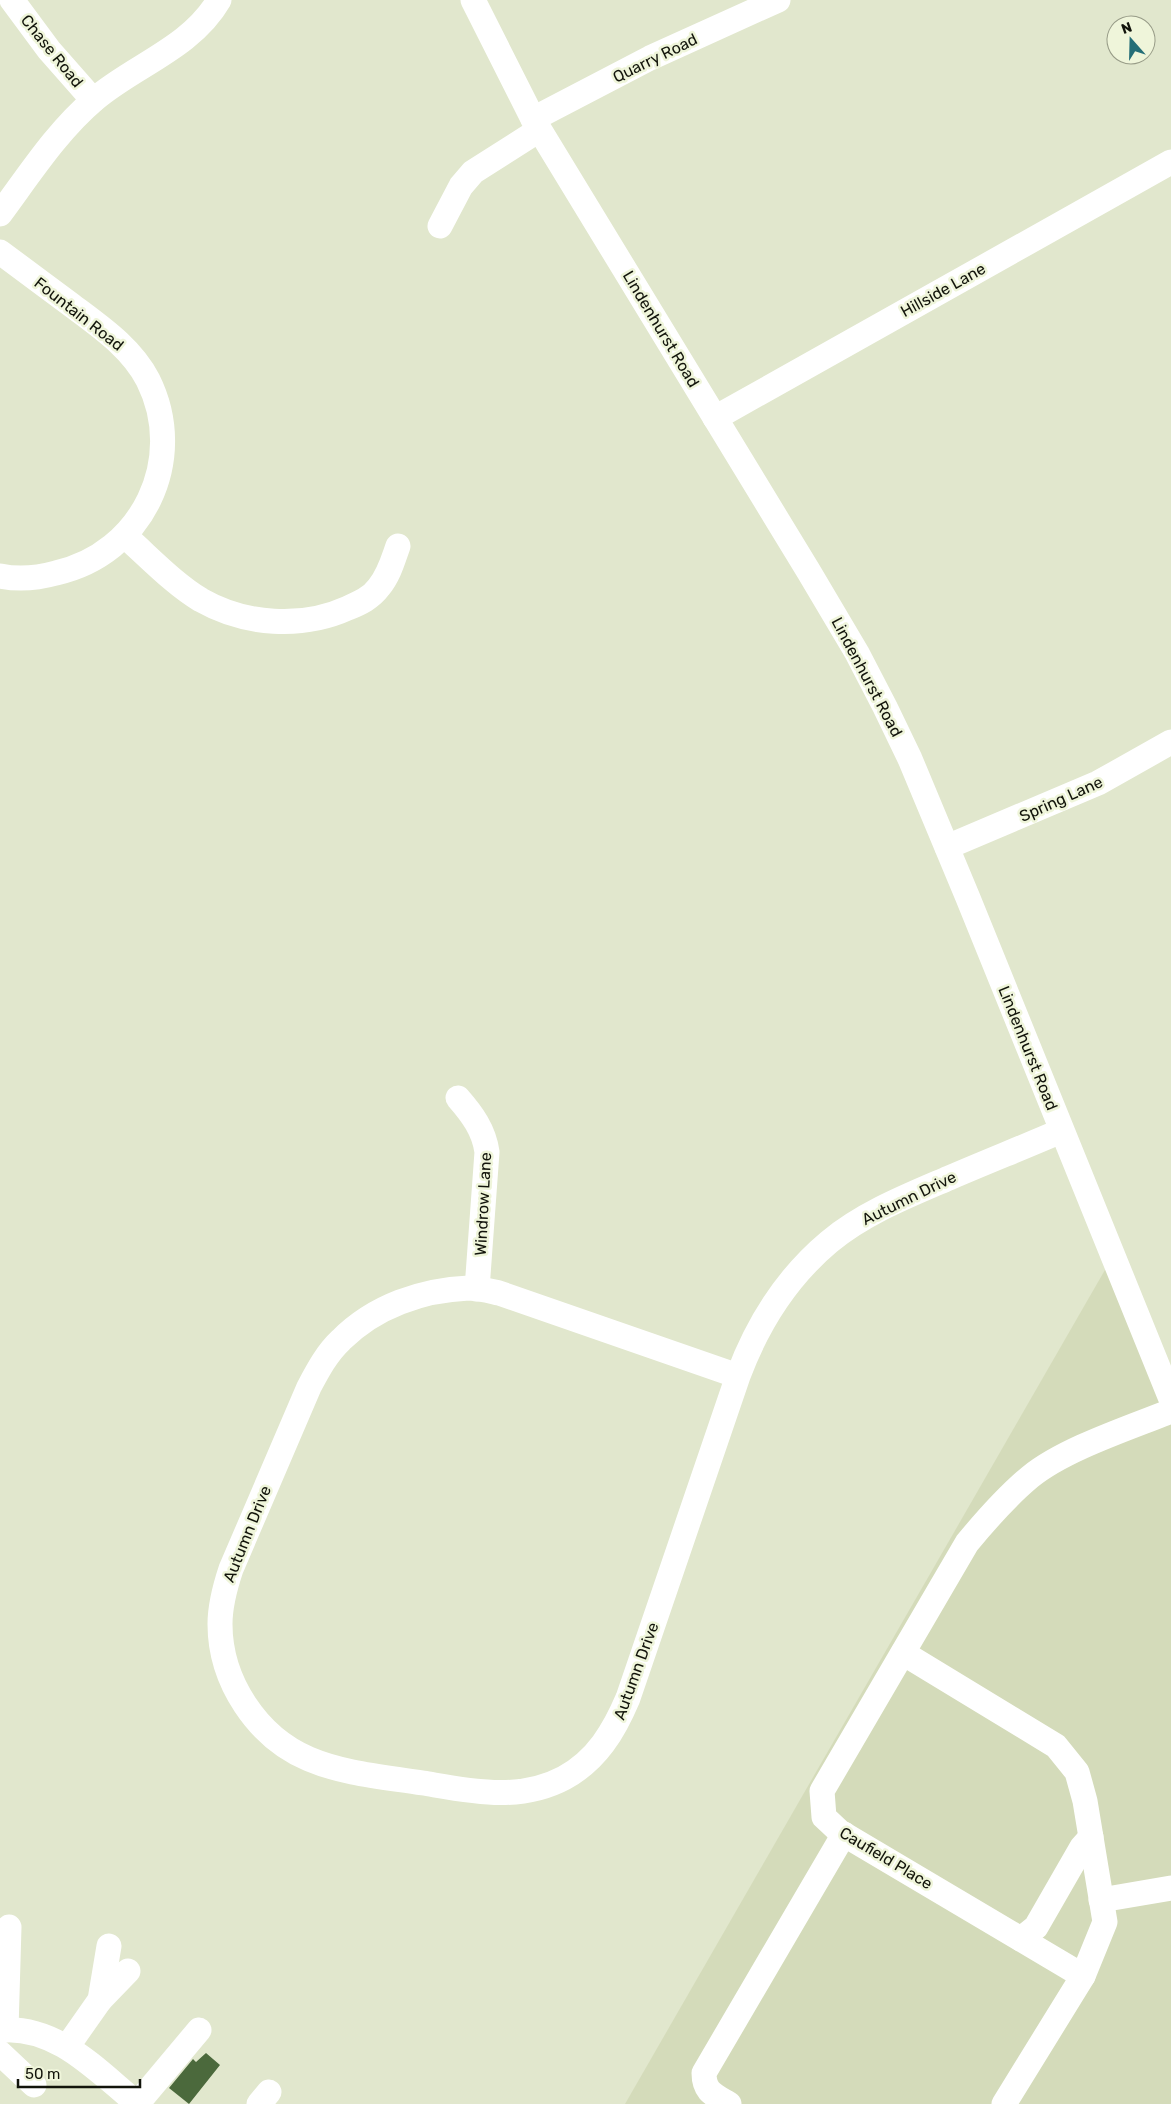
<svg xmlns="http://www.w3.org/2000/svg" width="1171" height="2104" viewBox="0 0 1171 2104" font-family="Rubik,sans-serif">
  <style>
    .built { fill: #d4dbba }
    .building { fill: #4b693c }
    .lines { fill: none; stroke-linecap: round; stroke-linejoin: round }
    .minor { stroke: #fff; stroke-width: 25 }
    .labels { text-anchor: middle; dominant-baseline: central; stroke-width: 5; stroke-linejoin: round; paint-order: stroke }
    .street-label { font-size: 16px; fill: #12140b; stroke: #eff5da }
  </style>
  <rect width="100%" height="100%" fill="#e1e7cd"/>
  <polygon class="built" points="1113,1256 1171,1399 1171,2104 625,2104"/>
  <polygon class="building" points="206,2053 220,2065 189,2104 169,2088 193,2059 196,2062"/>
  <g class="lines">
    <g class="minor">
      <polyline points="12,0 49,50 93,100"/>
      <polyline points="473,0 533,119 809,572 857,653 885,707 910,759 968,898 1171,1399"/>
      <polyline points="533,119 650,58 778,0"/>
      <path d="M0 214C29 175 57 131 95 99 135 65 191 48 219 0"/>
      <polyline points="440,226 461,186 473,172 539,130"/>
      <path d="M0 252C23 269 47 287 70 304 99 326 131 347 148 380 188 460 142 554 56 573 38 578 19 580 0 576"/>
      <polyline points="715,418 1171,162"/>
      <path d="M125 536C150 558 173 583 201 600 245 625 302 629 348 608 360 603 371 598 379 587 389 575 393 560 398 546"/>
      <polyline points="947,847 1098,783 1171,742"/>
      <path d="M458 1098C472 1114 484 1130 487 1152L477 1289"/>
      <path d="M738 1376 499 1293C490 1291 479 1288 469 1288 422 1290 375 1306 341 1340 327 1353 318 1370 309 1387L231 1569C225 1587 220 1605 220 1624 220 1681 257 1737 309 1759 344 1774 386 1777 423 1783 471 1791 519 1802 564 1778 597 1760 614 1731 628 1698L738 1376C757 1325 786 1278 829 1242 864 1213 907 1196 949 1178 986 1162 1024 1147 1061 1131"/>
      <polyline points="903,1653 1056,1746 1077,1772 1085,1801 1105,1922 1083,1976 1004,2104"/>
      <polyline points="1101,1900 1171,1888"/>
      <polyline points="1021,1939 1036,1927 1082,1847 1091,1837"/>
      <path d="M1083 1976 840 1832 824 1817 822 1791 967 1543C986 1520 1006 1497 1030 1477 1064 1449 1129 1428 1171 1411"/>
      <polyline points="100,2000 128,1971"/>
      <path d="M0 2030C57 2025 97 2071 138 2104"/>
      <polyline points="6,2030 9,1927"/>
      <polyline points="67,2047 100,2000 109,1946"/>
      <polyline points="0,2053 34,2085"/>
      <polyline points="137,2104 199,2030"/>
      <polyline points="259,2104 269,2092"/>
      <path d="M729 2104C714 2095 704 2092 704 2073L844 1834"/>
    </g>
  </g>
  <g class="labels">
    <g class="street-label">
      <text transform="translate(52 51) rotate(51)">Chase Road</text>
      <text transform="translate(655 58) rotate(-26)">Quarry Road</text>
      <text transform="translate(943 290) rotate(-29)">Hillside Lane</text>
      <text transform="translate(79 314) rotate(38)">Fountain Road</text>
      <text transform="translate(661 329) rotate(59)">Lindenhurst Road</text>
      <text transform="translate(867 677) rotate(62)">Lindenhurst Road</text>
      <text transform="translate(1061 799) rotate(-24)">Spring Lane</text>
      <text transform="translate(1028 1048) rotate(68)">Lindenhurst Road</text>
      <text transform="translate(909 1198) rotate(-26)">Autumn Drive</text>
      <text transform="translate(483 1204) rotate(-87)">Windrow Lane</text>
      <text transform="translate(247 1534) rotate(-68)">Autumn Drive</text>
      <text transform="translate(636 1671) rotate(-70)">Autumn Drive</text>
      <text transform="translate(886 1858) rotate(31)">Caufield Place</text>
    </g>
  </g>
  <g transform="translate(1131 40) rotate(340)"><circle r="24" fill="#eff5da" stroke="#979b87"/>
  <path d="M0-4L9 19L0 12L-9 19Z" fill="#246e77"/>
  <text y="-8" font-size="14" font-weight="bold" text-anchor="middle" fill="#12140b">N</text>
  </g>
  <path d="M18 2079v8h122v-8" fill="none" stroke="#12140b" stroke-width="2.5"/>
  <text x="25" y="2079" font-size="15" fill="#12140b" stroke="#eff5da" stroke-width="4" paint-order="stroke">50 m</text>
</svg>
